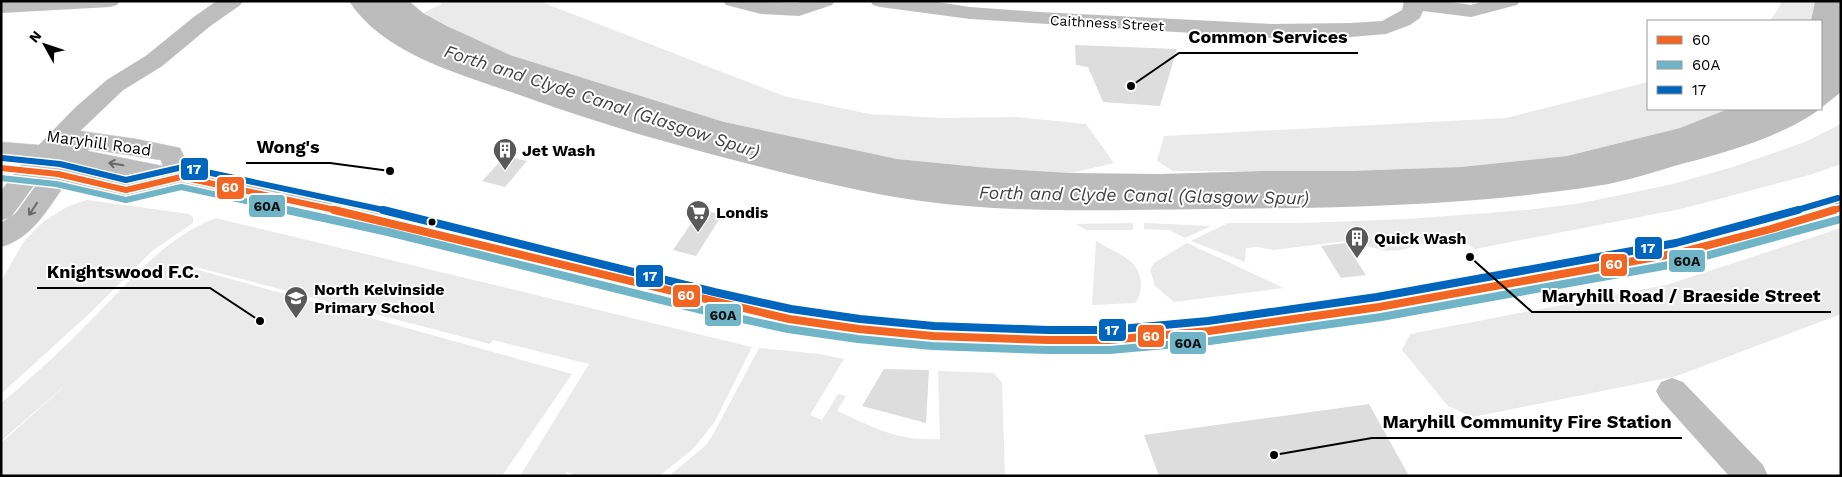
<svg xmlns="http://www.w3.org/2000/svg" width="1842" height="477" viewBox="0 0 1842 477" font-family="'Work Sans',sans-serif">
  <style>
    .green { fill: #eaeaea }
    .water { fill: #bcbcbc }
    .building { fill: #ddd }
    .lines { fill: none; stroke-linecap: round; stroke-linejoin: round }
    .major-casing { stroke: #dbdbdb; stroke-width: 1 }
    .minor { fill: #bebebe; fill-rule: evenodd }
    .major { fill: #bdbdbd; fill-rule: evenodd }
    .bus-1-far1-casing { stroke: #fff; stroke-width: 9 }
    .bus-1-casing { stroke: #fff; stroke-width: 12 }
    .bus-2-far1-casing { stroke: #fff; stroke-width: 9 }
    .bus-2-casing { stroke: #fff; stroke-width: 12 }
    .bus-3-far1-casing { stroke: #fff; stroke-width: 9 }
    .bus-3-casing { stroke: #fff; stroke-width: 12 }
    .bus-1-far1 { stroke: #f26522; stroke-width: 6 }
    .bus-1 { stroke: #f26522; stroke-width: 8 }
    .bus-2-far1 { stroke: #70b4c7; stroke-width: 6 }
    .bus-2 { stroke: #70b4c7; stroke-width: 8 }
    .bus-3-far1 { stroke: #0065bd; stroke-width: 6 }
    .bus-3 { stroke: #0065bd; stroke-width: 8 }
    .oneway { stroke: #686868 }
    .bus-dot { fill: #000; stroke: #fff; stroke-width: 2 }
    .labels { text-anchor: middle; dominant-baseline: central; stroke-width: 4; stroke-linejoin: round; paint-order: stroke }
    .far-street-label { font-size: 14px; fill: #000; stroke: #fff }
    .street-label { font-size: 16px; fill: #000; stroke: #fff }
    .poi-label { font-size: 16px; font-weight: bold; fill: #000; stroke: #fff; text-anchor: start }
    .water-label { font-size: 18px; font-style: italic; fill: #414141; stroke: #fff }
    .leader { fill: none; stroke: #000; stroke-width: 2 }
    .callout-dot { fill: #000; stroke: #fff; stroke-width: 2 }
    .callout-label { font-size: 18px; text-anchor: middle; font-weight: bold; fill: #000; stroke: #fff; stroke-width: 4; stroke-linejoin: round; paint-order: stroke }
    .line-badge { stroke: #fff; stroke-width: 2 }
    .badge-label { font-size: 14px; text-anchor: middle; font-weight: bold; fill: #fff }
    .pale-badge-label { font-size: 14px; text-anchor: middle; font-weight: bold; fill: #111 }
  </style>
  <rect width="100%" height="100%" fill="#fff"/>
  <g class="green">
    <polygon points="440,1 539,1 784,96 869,114 942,118 1015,117 1086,124 1114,163 1071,173 989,168 897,159 811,142 724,122 510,55 484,45 423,13 442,4"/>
    <polygon points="1780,1 1815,1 1811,21 1770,21 1780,6"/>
    <polygon points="1648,82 1648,109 1728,109 1680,128 1567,156 1461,167 1349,171 1173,171 1157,161 1164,136 1506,118"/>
    <polygon points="1841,124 1841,164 1813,174 1681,209 1475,249 1460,239 1439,240 1401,250 1387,251 1346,241 1273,250 1257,247 1246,248 1245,262 1191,241 1228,223 1302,223 1408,219 1527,210 1582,203 1673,184 1733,167 1805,142"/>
    <polygon points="87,200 190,214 193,218 193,223 152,251 91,312 1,394 1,281 25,240 44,221 67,207"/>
    <path d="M216 218 752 347 714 423 693 449 659 476H577L567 472 564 476H520L589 364 493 340 490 344 196 267 195 269 572 374 502 476H1V443L77 375 1 441V403C35 375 67 345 97 314 134 277 166 237 216 218Z"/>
    <polygon points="1133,223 1133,230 1086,230 1076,224"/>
    <polygon points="1144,223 1211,226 1185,238 1169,230 1144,229"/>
    <polygon points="1841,228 1841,314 1677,376 1473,417 1448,406 1402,350 1410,334 1666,285"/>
    <path d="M1096 241C1107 248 1120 253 1130 261 1142 271 1145 291 1135 303L1092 305Z"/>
    <polygon points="1187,243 1284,288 1174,302 1155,286 1150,270 1154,263"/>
    <path d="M759 348 820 354 844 359 810 415 822 420 838 394 846 396 837 411C876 428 895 441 940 439L938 371 994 373 1002 383 1005 476H669L706 445 715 431Z"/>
  </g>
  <g class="water">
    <path d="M349 1H409L423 13 447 26 510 55 724 122 897 159 989 168 1071 173 1160 174 1261 171H1349L1461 167 1567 156 1680 128 1728 109H1820C1785 135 1728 152 1685 163 1656 171 1626 182 1596 186 1467 206 1336 208 1205 209 1110 210 1016 214 921 201 863 193 805 178 749 164 674 145 600 124 528 98 468 76 385 57 349 1Z"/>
    <polygon points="1815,1 1841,1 1841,92 1821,108 1821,21 1811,21"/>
  </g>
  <g class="building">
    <polygon points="1075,45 1177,49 1160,106 1103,102 1088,67 1076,65"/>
    <polygon points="505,156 527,161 505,187 482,181"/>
    <polygon points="701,209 722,215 696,256 673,250"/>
    <polygon points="1345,243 1366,275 1341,278 1321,246"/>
    <polygon points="884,369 929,370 926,423 862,406"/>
    <polygon points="1369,404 1409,476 1159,476 1144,435"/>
  </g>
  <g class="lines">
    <g class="major-casing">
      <path id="major" d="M217 1H243L240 5 210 26 162 66 123 90 80 131 136 139 180 148 191 171 390 212 757 302 890 320 1021 328H1109L1174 323 1259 313 1379 296 1678 243 1771 219 1841 199V218L1771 239 1678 263 1379 318 1259 337 1174 347 1109 352H1021L890 344 757 324 390 232 178 186 126 199 64 186C47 210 32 238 1 247V223L9 218 1 220V191L25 160 1 158V142L39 145 75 108 107 80 146 56 194 17ZM89 149 161 160 163 166 88 151ZM78 166 140 178 126 181 75 170ZM38 180H40L16 213 11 217Z"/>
    </g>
    <g class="minor">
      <polygon points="1,1 120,1 117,5 110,7 1,13"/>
      <polygon points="723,1 797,3 804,1 835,1 832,5 799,16 761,14 726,5"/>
      <polygon points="870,1 930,1 970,7 1040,12 1272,24 1351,23 1382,21 1402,10 1404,1 1444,1 1471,5 1484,1 1520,1 1517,5 1471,17 1423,11 1420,18 1410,25 1386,34 1351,37 1272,38 970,19 880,7 873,5"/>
      <polygon points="1672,378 1683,382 1763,465 1768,476 1729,476 1661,400 1656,391 1661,382"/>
    </g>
    <use href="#major" class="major"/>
    <g class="bus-1-far1-casing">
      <g id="bus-1-far1">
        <polyline points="1,168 58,174 126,190 181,177 340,211"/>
        <polyline points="1830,211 1841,208"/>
      </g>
    </g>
    <g class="bus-1-casing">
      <polyline id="bus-1" points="334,210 789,319 859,329 933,336 1048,340 1109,340 1209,331 1379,307 1678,253 1771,229 1834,210"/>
    </g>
    <g class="bus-2-far1-casing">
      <polyline id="bus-2-far1" points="1,178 56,184 126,200 181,187 292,211"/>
    </g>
    <g class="bus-2-casing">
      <polyline id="bus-2" points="287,210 388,232 710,312 788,329 858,339 932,346 1048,350 1110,350 1210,341 1381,317 1680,263 1841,219"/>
    </g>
    <g class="bus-3-far1-casing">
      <g id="bus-3-far1">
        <polyline points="2,158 60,164 126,180 183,167 388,211"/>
        <polyline points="1794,211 1838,198"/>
      </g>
    </g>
    <g class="bus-3-casing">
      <polyline id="bus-3" points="383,210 714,292 791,309 860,319 934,326 1048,330 1109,330 1208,321 1377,297 1676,243 1798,210"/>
    </g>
    <use href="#bus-1-far1" class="bus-1-far1"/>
    <use href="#bus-1" class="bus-1"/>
    <use href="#bus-2-far1" class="bus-2-far1"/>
    <use href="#bus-2" class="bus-2"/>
    <use href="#bus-3-far1" class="bus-3-far1"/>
    <use href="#bus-3" class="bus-3"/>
  </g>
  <defs><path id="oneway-shaft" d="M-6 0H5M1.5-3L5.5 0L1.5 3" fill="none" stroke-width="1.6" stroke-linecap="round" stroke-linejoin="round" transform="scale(1.25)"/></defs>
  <g class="oneway">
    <use href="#oneway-shaft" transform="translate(116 164) rotate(-170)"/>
    <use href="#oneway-shaft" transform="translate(33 209) rotate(123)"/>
  </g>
  <defs>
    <g id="building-pin" transform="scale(1.25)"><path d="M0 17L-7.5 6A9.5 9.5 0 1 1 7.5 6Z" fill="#595959" stroke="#fff"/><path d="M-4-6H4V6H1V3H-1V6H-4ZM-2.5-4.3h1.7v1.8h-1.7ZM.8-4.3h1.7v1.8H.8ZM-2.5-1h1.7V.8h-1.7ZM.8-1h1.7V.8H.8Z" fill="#fff"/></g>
    <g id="supermarket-pin" transform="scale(1.25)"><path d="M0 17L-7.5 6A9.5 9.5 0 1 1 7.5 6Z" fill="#595959" stroke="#fff"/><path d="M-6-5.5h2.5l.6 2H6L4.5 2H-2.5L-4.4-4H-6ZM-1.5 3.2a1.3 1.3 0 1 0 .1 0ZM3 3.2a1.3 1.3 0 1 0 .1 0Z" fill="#fff"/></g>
    <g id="school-pin" transform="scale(1.25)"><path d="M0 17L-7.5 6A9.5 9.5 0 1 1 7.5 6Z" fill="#595959" stroke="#fff"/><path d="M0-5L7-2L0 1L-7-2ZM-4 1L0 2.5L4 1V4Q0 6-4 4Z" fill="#fff"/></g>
  </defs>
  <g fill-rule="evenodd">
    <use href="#building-pin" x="505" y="150"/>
    <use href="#supermarket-pin" x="698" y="212"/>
    <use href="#building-pin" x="1357" y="238"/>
    <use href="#school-pin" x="296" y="298"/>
  </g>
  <circle class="bus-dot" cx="432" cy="222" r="4.5"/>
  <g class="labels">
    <g class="far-street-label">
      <text transform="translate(1107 23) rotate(3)">Caithness Street</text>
    </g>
    <g class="street-label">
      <text transform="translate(99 143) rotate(8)">Maryhill Road</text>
    </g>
    <g class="poi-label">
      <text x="522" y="150">Jet Wash</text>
      <text x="716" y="212">Londis</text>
      <text x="1374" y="238">Quick Wash</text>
      <text x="314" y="289">North Kelvinside<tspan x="314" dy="18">Primary School</tspan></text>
    </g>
    <g class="water-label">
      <text transform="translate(602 101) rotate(18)">Forth and Clyde Canal (Glasgow Spur)</text>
      <text transform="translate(1144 195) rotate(1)">Forth and Clyde Canal (Glasgow Spur)</text>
    </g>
  </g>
  <path class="leader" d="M1131 86L1179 53H1358M390 171L330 163H246M260 321L210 288H37M1470 257L1532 312H1831M1274 455L1372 438H1682"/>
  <g class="callout-dot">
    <circle cx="1131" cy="86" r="5"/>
    <circle cx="390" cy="171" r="5"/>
    <circle cx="260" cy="321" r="5"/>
    <circle cx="1470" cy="257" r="5"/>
    <circle cx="1274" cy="455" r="5"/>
  </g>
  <g class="callout-label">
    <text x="1268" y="43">Common Services</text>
    <text x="288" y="153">Wong's</text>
    <text x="123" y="278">Knightswood F.C.</text>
    <text x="1681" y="302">Maryhill Road / Braeside Street</text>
    <text x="1527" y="428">Maryhill Community Fire Station</text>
  </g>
  <g class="line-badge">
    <rect x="180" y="157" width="29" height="24" rx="5" fill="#0065bd"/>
    <rect x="216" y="176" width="29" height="24" rx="5" fill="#f26522"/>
    <rect x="248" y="194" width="38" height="24" rx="5" fill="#70b4c7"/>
    <rect x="1634" y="236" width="29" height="24" rx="5" fill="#0065bd"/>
    <rect x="1668" y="249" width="38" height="24" rx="5" fill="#70b4c7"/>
    <rect x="1600" y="253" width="28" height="24" rx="5" fill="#f26522"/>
    <rect x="635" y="264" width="29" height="24" rx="5" fill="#0065bd"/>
    <rect x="672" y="284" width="29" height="24" rx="5" fill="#f26522"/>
    <rect x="704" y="303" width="38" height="24" rx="5" fill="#70b4c7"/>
    <rect x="1098" y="318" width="29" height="24" rx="5" fill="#0065bd"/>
    <rect x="1137" y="324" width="28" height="24" rx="5" fill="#f26522"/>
    <rect x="1169" y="331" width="38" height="24" rx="5" fill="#70b4c7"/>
  </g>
  <g class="badge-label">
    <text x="194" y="174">17</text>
    <text x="230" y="192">60</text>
    <text x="1648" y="253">17</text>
    <text x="1614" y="269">60</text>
    <text x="650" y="281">17</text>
    <text x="686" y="300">60</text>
    <text x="1112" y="335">17</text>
    <text x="1151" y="341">60</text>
  </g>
  <g class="pale-badge-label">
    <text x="267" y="211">60A</text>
    <text x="1687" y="266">60A</text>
    <text x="723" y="320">60A</text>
    <text x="1188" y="348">60A</text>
  </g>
  <rect width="1842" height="477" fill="none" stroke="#000000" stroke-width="5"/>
  <rect x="1647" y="20" width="175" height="90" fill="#ffffff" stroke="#999999"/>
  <rect x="1657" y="36" width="25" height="8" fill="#f26522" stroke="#999999"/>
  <text x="1692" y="45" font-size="15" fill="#000000">60</text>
  <rect x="1657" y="61" width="25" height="8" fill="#70b4c7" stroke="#999999"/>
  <text x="1692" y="70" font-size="15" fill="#000000">60A</text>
  <rect x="1657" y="86" width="25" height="8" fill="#0065bd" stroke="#999999"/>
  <text x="1692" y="95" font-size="15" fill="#000000">17</text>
  <g transform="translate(45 45) rotate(310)" stroke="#ffffff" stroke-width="4" paint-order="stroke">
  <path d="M0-4L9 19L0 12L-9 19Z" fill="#000000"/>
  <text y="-8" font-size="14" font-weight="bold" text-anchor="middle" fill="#000000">N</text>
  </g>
</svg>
